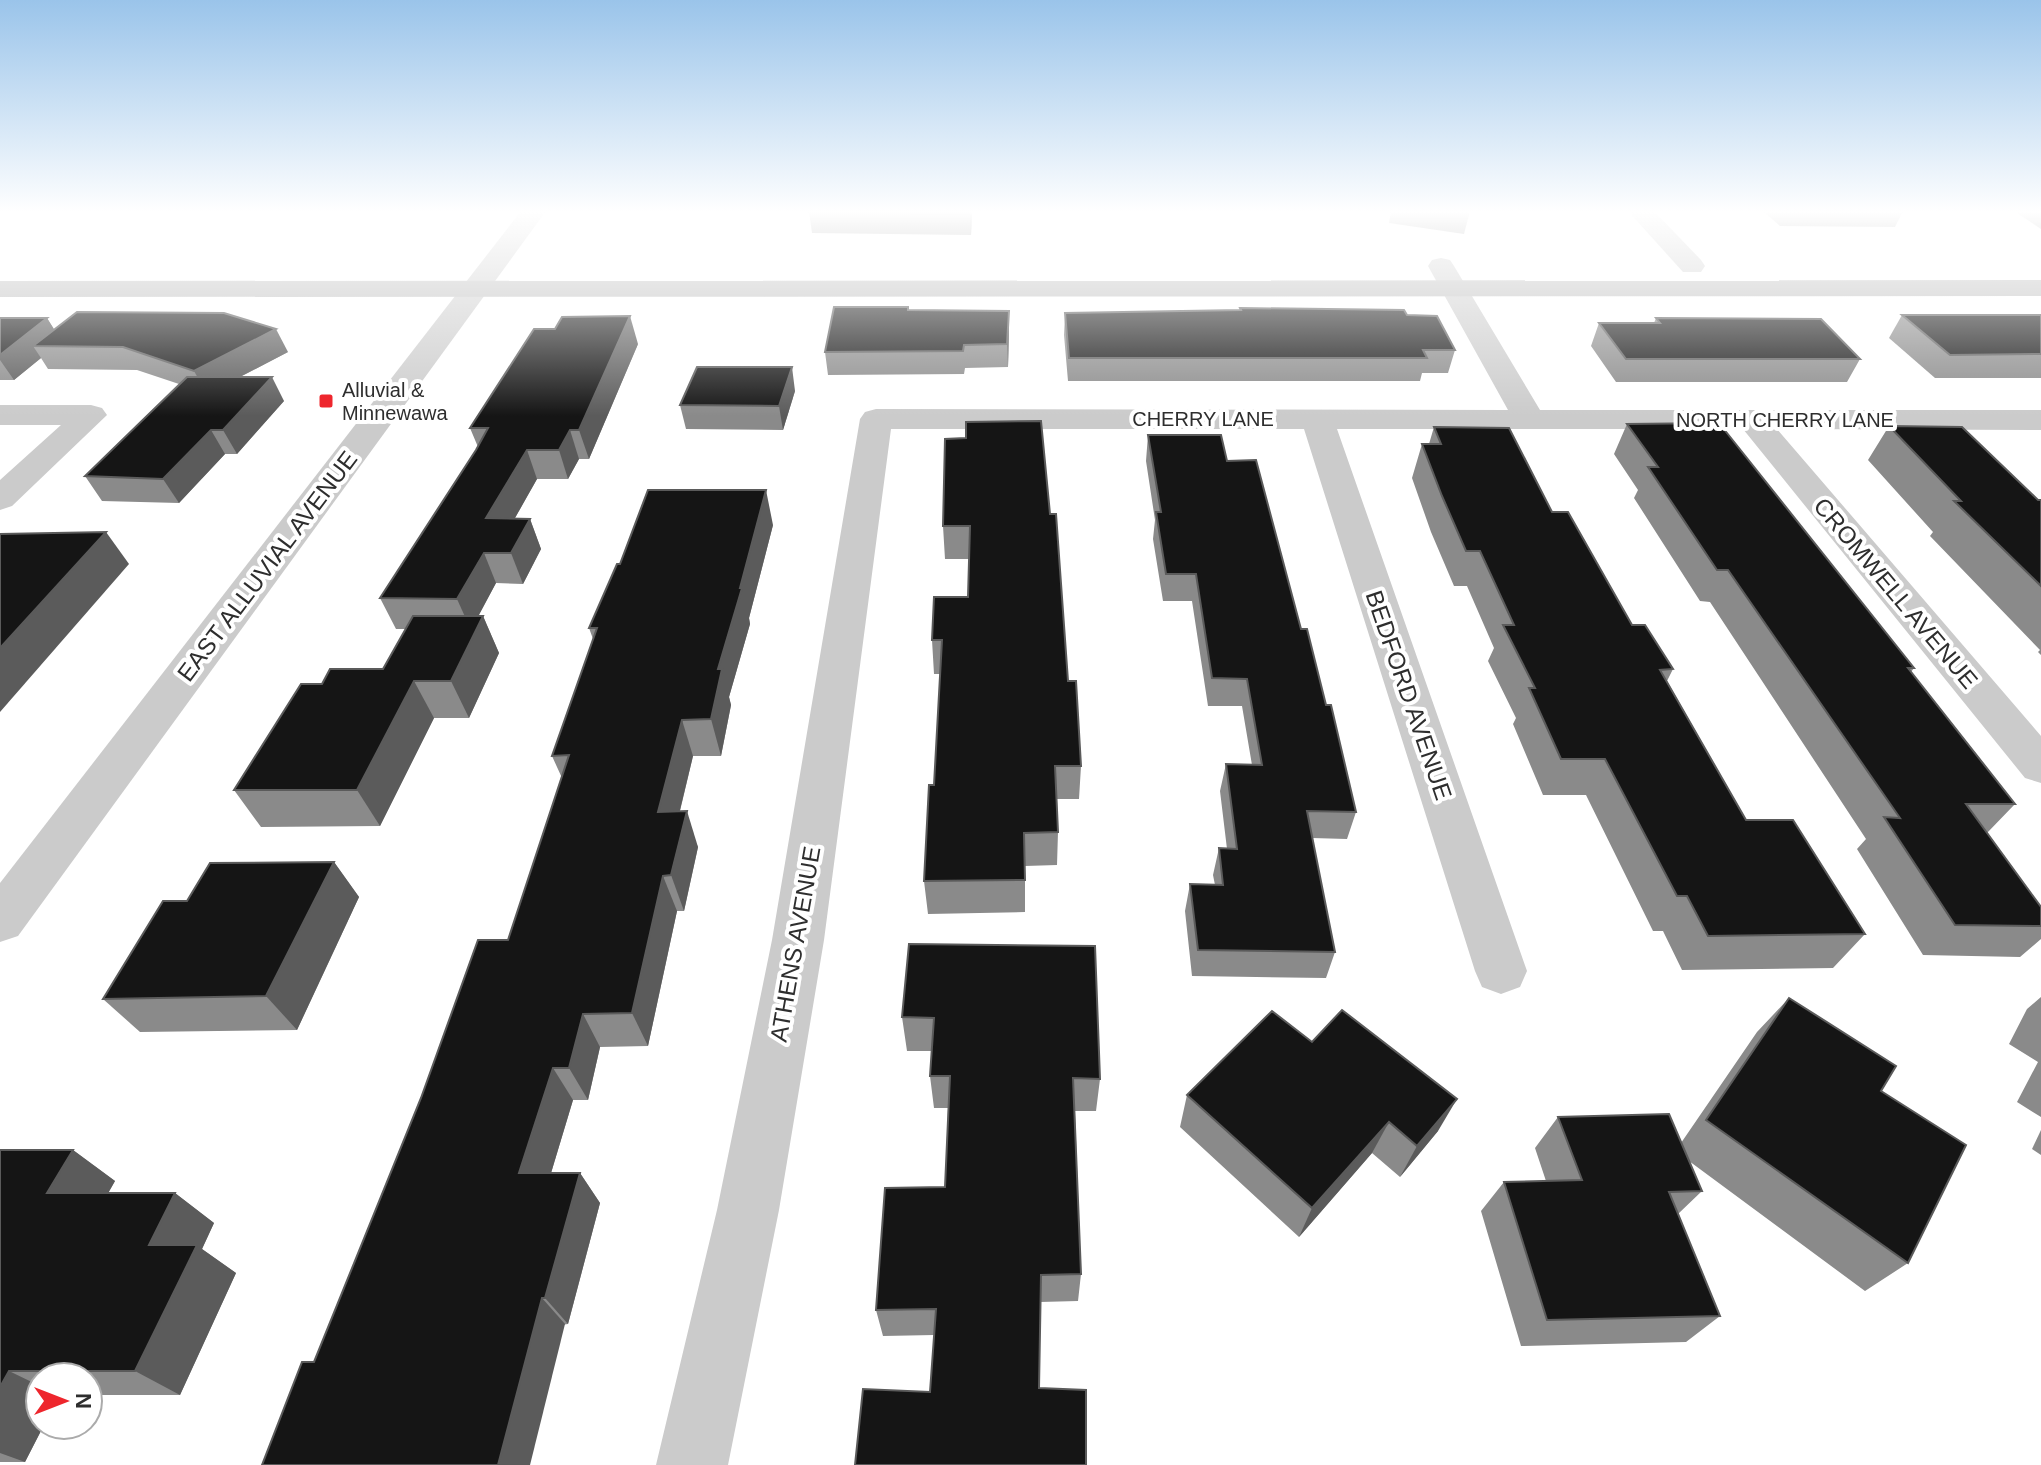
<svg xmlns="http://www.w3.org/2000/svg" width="2041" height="1465" viewBox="0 0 2041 1465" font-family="Helvetica,sans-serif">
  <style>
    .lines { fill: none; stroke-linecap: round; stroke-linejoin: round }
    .minor { fill: #cbcbcb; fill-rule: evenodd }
    .tertiary { fill: #cbcbcb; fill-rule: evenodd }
    .secondary { fill: #b8b8b8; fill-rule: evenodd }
    .wall { fill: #8a8a8a }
    .shaded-wall { fill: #5b5b5b }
    .building { fill: #151515; stroke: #5b5b5b; stroke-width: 2 }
    .poi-dot { fill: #ee262d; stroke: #fff; stroke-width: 3 }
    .labels { text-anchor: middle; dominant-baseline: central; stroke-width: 8; stroke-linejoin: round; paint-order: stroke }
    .far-poi-label { font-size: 20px; fill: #2e2e2e; stroke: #fff; text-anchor: start }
    .far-street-label { font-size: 20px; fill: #2e2e2e; stroke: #fff }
    .street-label { font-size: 24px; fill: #2e2e2e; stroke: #fff }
  </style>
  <rect width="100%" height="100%" fill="#fff"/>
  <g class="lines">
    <g class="minor">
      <polygon points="1628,211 1654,211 1701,260 1705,266 1701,272 1683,272"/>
      <polygon points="1441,258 1450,260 1454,266 1540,410 2041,410 2041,430 1777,429 2041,736 2041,783 2025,778 1743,429 1337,429 1527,971 1520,987 1501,994 1482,987 1475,971 1304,429 891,429 824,940 779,1210 728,1465 656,1465 717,1210 772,940 860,419 865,412 876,409 1508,410 1428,266 1432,260"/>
      <polygon points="0,405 91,405 102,408 107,415 12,506 0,510 0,480 61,425 0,425"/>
    </g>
    <polygon class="tertiary" points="521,211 546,211 18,936 0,942 0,883"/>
    <polygon class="secondary" points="2041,280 2041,296 0,297 0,281"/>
  </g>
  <g class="wall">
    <polygon points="809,211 972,211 971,235 812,233"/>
    <polygon points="1391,211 1470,211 1464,234 1389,223"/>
    <polygon points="1763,211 1903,211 1895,227 1780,226"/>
    <polygon points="2014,211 2041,211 2041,229"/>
    <polygon points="1240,308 1407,315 1455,350 1448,373 1422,373 1420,381 1068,381 1064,335 1065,313 1240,310"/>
    <polygon points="908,310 1009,333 1008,367 965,368 964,374 828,375 825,352"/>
    <polygon points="1902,315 2041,315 2041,378 1935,378 1889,338"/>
    <polygon points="0,318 47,318 54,330 288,352 240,377 284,401 237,454 225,454 179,503 102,501 85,476 179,384 137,370 48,369 41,358 14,380 0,380"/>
    <polygon points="1656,318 1860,359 1847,382 1616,382 1591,346 1599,323 1654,323"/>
    <polygon points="638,344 589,459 579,459 568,479 537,479 515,518 530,519 541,549 523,584 496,583 478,616 483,616 499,653 469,718 434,718 380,826 261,827 234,790 322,684 383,669 406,629 396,629 380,598 478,447 470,428"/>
    <polygon points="795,391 783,430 686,429 680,405"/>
    <polygon points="1627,424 1914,668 1911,672 2015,804 1987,833 2041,907 2041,939 2020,957 1923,955 1857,849 1866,839 1710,602 1700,601 1634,498 1638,490 1614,454"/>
    <polygon points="1889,426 2038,500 2041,500 2041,655 2038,652 2040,650 1930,536 1933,532 1868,460"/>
    <polygon points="1434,427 1552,512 1632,625 1673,669 1667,681 1746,820 1865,934 1833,968 1682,970 1663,931 1653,931 1586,795 1543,795 1513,724 1516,718 1488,661 1494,648 1467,586 1454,586 1431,532 1412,478 1422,444 1429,444"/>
    <polygon points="1148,435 1227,461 1301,629 1326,705 1356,812 1347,839 1312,838 1335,952 1326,978 1192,976 1185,911 1190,884 1215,885 1213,875 1219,848 1227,849 1220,791 1226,764 1252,765 1242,706 1208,706 1192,601 1163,601 1153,539 1155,520 1146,461"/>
    <polygon points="1050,514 1068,681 1081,766 1079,799 1057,799 1058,832 1057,865 1025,866 1025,912 928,914 924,881 934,785 940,674 934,674 932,640 968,597 969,559 945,559 943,526"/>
    <polygon points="773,525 749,618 750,624 729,697 731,705 721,756 693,756 680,811 698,847 684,911 677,911 648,1046 600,1047 588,1100 573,1100 551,1173 580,1173 600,1203 568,1324 314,1362 508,940 562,778 552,756 593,639 589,628 620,564"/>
    <polygon points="334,862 359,897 297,1030 140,1032 103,999 187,901"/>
    <polygon points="909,944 1100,1079 1096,1111 1075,1111 1081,1274 1078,1301 1040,1302 930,1392 934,1335 883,1336 876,1310 945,1187 948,1108 934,1108 930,1076 932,1051 907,1051 902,1017"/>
    <polygon points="2041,997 2041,1117 2017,1102 2038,1062 2009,1044 2027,1009"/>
    <polygon points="1789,998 1881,1091 1908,1263 1865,1291 1689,1161 1702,1191 1678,1214 1720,1316 1686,1342 1521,1346 1481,1211 1504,1182 1546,1181 1535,1148 1558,1117 1681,1143 1757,1032"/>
    <polygon points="1312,1042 1438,1131 1400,1177 1372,1153 1299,1237 1180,1127 1187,1095"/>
    <polygon points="2041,1130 2041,1155 2032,1149"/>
    <polygon points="0,1150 73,1150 115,1181 108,1193 175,1193 214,1223 202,1249 236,1273 180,1395 88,1395 88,1377 40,1377 40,1425 44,1425 25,1462 0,1462"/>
  </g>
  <g class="shaded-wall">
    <polygon points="970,211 972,211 971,235 970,214"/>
    <polygon points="1009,311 1009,333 1008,367 1007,344"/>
    <polygon points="630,316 638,344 589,459 579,430"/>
    <polygon points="47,318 61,340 33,346 41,358 14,380 0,360 0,355"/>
    <polygon points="276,329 288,352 207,394 194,371"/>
    <polygon points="792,367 795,391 783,430 779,406"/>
    <polygon points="272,377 284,401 237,454 223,430"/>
    <polygon points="211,430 225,454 179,503 163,479"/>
    <polygon points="570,430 579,459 568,479 559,450"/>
    <polygon points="527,450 537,479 498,548 486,518"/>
    <polygon points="766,490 773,525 749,618 750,624 729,697 731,705 721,756 711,719 718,669"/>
    <polygon points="530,519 541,549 523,584 511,553"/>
    <polygon points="106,532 129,564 0,712 0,648"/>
    <polygon points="484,553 496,583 471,630 457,599"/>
    <polygon points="483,616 499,653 469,718 451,681"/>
    <polygon points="414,681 434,718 380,826 357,790"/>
    <polygon points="682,720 693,756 671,847 658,812"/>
    <polygon points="687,811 698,847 684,911 671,875"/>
    <polygon points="334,862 359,897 297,1030 266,996"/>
    <polygon points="663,876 677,911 648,1046 632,1013"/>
    <polygon points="583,1014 600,1047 588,1100 569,1068"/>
    <polygon points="553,1068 573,1100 542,1203 519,1173"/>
    <polygon points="1457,1099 1438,1131 1400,1177 1417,1146"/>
    <polygon points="1389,1122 1372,1153 1299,1237 1312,1208"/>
    <polygon points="73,1150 115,1181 92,1222 47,1193"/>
    <polygon points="580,1173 600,1203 568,1324 545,1298"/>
    <polygon points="175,1193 214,1223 202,1249 236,1273 180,1395 135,1371 149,1245"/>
    <polygon points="542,1298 565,1324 530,1465 498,1465"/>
    <polygon points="9,1371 40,1386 40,1425 44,1425 25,1462 0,1453 0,1387"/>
  </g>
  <g class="building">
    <polygon points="809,211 970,211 970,214 809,212"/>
    <polygon points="834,307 908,307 908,310 1009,311 1007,344 964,345 963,351 825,352"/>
    <polygon points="1240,308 1404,310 1407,315 1437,316 1455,350 1423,350 1427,358 1069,358 1065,313 1241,310"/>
    <polygon points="77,312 224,313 276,329 194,371 123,347 33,346"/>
    <polygon points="1902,315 2041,315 2041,354 1950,355"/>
    <polygon points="630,316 579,430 570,430 559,450 527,450 486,518 530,519 511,553 484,553 457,599 380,598 476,450 488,428 470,428 534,329 555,329 562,317"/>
    <polygon points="0,318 47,318 0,355"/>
    <polygon points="1656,318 1821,319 1860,359 1626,359 1599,323 1660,323"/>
    <polygon points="697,367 792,367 779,406 680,405"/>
    <polygon points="187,377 272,377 223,430 211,430 163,479 85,476"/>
    <polygon points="1041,421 1050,514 1056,514 1068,681 1076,681 1081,766 1055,766 1058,832 1024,833 1025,880 924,881 929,785 934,785 942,640 932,640 934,597 968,597 970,526 943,526 945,439 966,438 966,422"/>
    <polygon points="1719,423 1914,668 1908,668 2015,804 1966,804 2041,907 2041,926 1955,925 1884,817 1900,818 1728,570 1717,570 1648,467 1658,467 1627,424"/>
    <polygon points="1889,426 1962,427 2038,500 2041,500 2041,586 1954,501 1961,501"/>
    <polygon points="1434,427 1509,428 1552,512 1568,512 1632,625 1645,625 1673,669 1660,670 1746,820 1793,820 1865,934 1708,936 1687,896 1677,896 1605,759 1561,759 1529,688 1535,688 1503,625 1514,625 1480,551 1466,551 1442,496 1422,444 1441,444"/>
    <polygon points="1148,435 1221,435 1227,461 1256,460 1301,629 1307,629 1326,705 1331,705 1356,812 1307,811 1335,952 1198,950 1190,884 1223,885 1219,848 1237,849 1226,764 1262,765 1247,679 1212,678 1196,574 1166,574 1156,512 1161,512"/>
    <polygon points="648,490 766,490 740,588 742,588 718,669 722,669 711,719 682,720 658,812 687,811 671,875 663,876 632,1013 583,1014 569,1068 553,1068 519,1173 580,1173 545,1298 542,1298 498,1465 262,1465 302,1362 314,1362 421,1098 478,940 508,940 569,755 552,756 597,628 589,628 617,564 620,564"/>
    <polygon points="106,532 0,648 0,534"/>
    <polygon points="413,616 483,616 451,681 414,681 357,790 234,790 301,684 322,684 330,669 383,669"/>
    <polygon points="334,862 266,996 103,999 163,901 187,901 210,863"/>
    <polygon points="909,944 1095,946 1100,1079 1073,1078 1081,1274 1041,1275 1039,1388 1086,1390 1086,1465 855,1465 863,1389 930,1392 936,1309 876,1310 885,1188 945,1187 950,1076 930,1076 934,1018 902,1017"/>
    <polygon points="1789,998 1896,1066 1881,1091 1966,1145 1908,1263 1706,1120"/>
    <polygon points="1342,1010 1457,1099 1417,1146 1389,1122 1312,1208 1187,1095 1272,1011 1312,1042"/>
    <polygon points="1669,1114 1702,1191 1669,1192 1720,1316 1547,1320 1504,1182 1582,1180 1558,1117"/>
    <polygon points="0,1150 73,1150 47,1193 175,1193 149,1245 197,1245 135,1371 9,1371 0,1387"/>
  </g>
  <linearGradient id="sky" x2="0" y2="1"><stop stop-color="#9ac4ea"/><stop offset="0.51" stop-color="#fff"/><stop offset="1" stop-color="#fff" stop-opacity="0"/></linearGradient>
  <rect width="2041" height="416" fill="url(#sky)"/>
  <rect class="poi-dot" x="318" y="393" width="16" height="16" rx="4"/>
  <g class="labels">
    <g class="far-poi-label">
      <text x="342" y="390">Alluvial &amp;<tspan x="342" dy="23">Minnewawa</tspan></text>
    </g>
    <g class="far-street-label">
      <text x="1203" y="419">CHERRY LANE</text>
      <text x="1785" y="420">NORTH CHERRY LANE</text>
    </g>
    <g class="street-label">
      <text transform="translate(267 566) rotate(-53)">EAST ALLUVIAL AVENUE</text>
      <text transform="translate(1896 593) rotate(50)">CROMWELL AVENUE</text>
      <text transform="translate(1409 695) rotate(71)">BEDFORD AVENUE</text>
      <text transform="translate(795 944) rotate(-80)">ATHENS AVENUE</text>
    </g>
  </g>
  <g transform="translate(64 1401) rotate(90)"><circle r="38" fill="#ffffff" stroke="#ababab" stroke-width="2"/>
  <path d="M0-6L14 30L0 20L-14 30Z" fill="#ee262d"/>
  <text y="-12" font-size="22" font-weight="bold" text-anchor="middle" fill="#2e2e2e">N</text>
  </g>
</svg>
